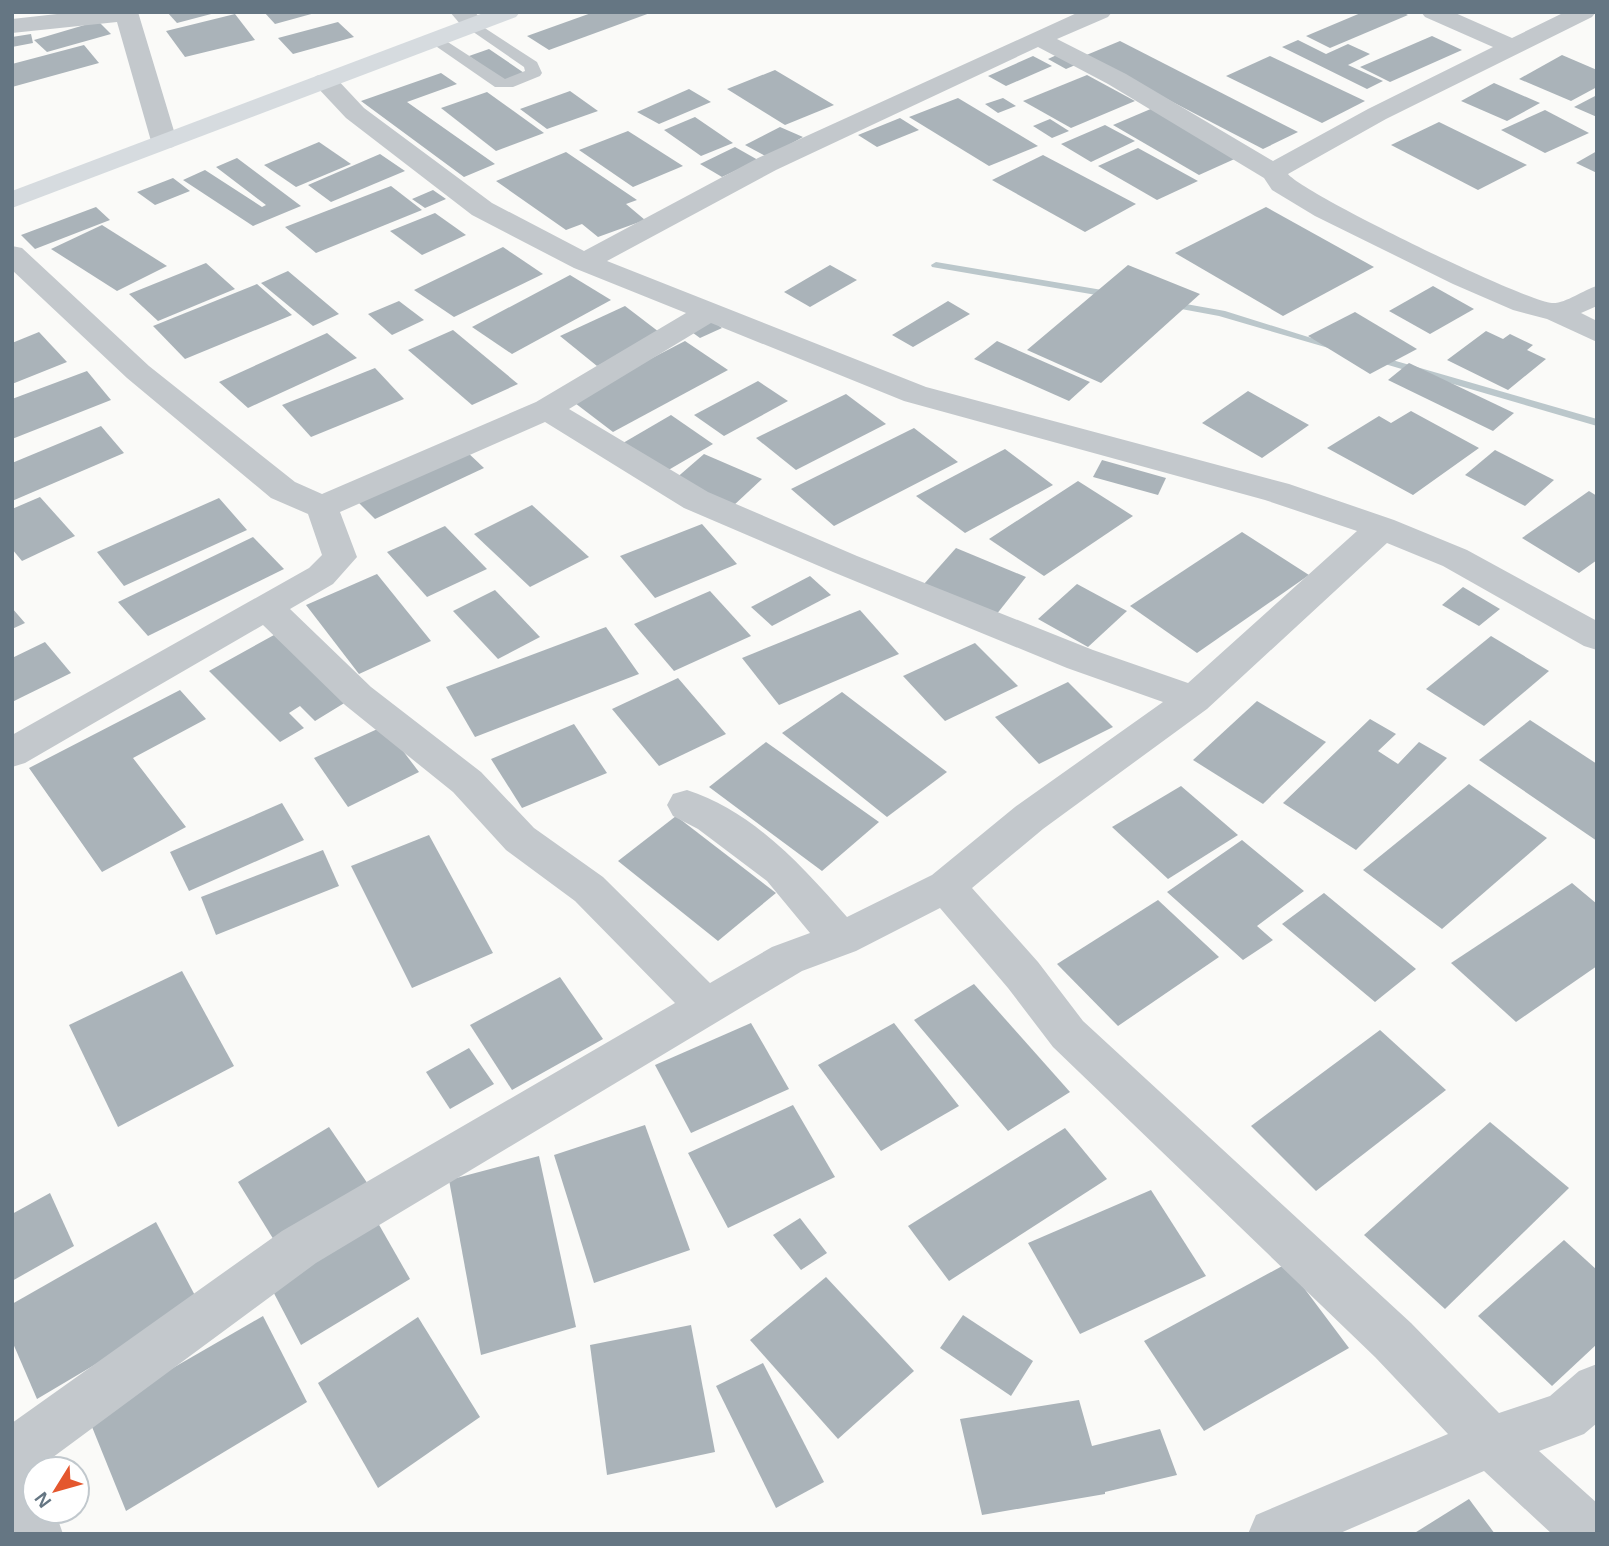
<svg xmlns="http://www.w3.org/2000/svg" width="1609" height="1546" viewBox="0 0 1609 1546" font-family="Arial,sans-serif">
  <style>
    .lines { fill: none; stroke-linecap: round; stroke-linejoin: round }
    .stream { fill: #bbc7cb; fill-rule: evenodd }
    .building { fill: #aab3b9 }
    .service { fill: #c3c8cc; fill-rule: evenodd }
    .minor { fill: #c3c8cc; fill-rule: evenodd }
    .secondary { fill: #d6dbdf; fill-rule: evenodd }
  </style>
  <rect width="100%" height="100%" fill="#fafaf8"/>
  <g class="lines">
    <g class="stream">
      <polygon points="936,262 1114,292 1119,295 1114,298 932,267 931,265"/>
      <polygon points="1169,301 1225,311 1337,346 1332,349 1219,316 1165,306 1164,304"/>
      <polygon points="1375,355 1597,419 1597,426 1371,360 1371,356"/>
    </g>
  </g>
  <g class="building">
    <polygon points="167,12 215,12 215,13 177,23"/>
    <polygon points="264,12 315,12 315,13 275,24"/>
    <polygon points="594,12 650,13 549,50 527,36"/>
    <polygon points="1363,12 1402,12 1408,15 1330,48 1306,36"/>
    <polygon points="235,14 255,40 185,57 166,31"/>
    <polygon points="98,21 111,34 47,52 34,40"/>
    <polygon points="338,22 354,37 293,54 278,38"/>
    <polygon points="31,34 33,43 12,47 12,37"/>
    <polygon points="1432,36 1462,50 1390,82 1360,67"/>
    <polygon points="1298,40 1326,54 1348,44 1370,54 1348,65 1383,81 1367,89 1282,47"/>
    <polygon points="1120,41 1298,132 1263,149 1084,56"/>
    <polygon points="84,45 99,63 12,87 12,64"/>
    <polygon points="489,49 527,75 506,83 469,56"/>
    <polygon points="1061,53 1080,63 1066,69 1048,59"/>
    <polygon points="1562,55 1597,70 1597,87 1571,101 1519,79"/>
    <polygon points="1033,56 1052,66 1006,86 988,76"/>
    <polygon points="1270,56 1365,101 1322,123 1226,76"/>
    <polygon points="775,70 834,105 785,125 727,89"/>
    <polygon points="441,73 457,84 407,102 495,164 464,177 361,101"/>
    <polygon points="1087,75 1135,101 1071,128 1023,101"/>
    <polygon points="1494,83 1540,103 1507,121 1461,101"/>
    <polygon points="689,89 711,102 659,124 637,112"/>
    <polygon points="570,91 598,111 547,129 520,109"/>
    <polygon points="487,92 544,133 496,151 441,108"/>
    <polygon points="1597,95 1597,117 1574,107"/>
    <polygon points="958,98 1038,146 989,166 909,117"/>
    <polygon points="1003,98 1016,106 998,113 985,104"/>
    <polygon points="1153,108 1239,157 1199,175 1113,125"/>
    <polygon points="1545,110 1589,133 1545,153 1501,130"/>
    <polygon points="695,117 733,143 701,156 664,130"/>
    <polygon points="900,118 919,130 877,147 858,135"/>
    <polygon points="1050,119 1069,131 1052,138 1033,126"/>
    <polygon points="1439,122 1527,165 1478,190 1391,145"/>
    <polygon points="1105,125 1135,141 1091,162 1061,144"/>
    <polygon points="780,127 803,137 767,157 745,145"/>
    <polygon points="628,131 683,166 633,187 579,150"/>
    <polygon points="319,142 351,164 296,187 264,165"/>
    <polygon points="735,147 758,160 722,177 700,164"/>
    <polygon points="1138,148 1198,181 1157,200 1098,166"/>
    <polygon points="1597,151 1597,173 1576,163"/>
    <polygon points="566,152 637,200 626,204 645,220 598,237 582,224 566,230 496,181"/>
    <polygon points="380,154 405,171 331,202 308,185"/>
    <polygon points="1043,155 1136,204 1085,232 992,180"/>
    <polygon points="237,158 301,206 253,226 183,180 205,170 262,207 266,205 216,167"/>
    <polygon points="173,178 190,191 155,205 137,192"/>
    <polygon points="391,186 422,210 316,253 285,227"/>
    <polygon points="433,190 446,199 425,208 412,199"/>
    <polygon points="96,207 110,220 35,249 21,235"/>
    <polygon points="1266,207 1374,267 1283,316 1175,253"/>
    <polygon points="435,213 466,235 422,255 390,231"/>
    <polygon points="102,225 167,266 117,291 51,249"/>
    <polygon points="503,247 543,274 454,317 414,290"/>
    <polygon points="206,263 235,289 158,321 129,294"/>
    <polygon points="830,265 857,280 810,307 784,292"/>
    <polygon points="1128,265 1200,294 1101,383 1027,350"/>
    <polygon points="288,271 339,314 313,326 261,283"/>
    <polygon points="570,275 611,300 512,354 472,327"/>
    <polygon points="257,284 292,315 185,359 153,326"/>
    <polygon points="1433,286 1474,309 1430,334 1389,311"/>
    <polygon points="399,301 424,320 392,335 368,314"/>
    <polygon points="948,301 970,314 913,347 892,335"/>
    <polygon points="625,306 663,335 597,366 560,336"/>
    <polygon points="1355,312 1417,349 1370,374 1308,336"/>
    <polygon points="711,320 722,328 700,338 689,330"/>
    <polygon points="453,330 518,384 472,405 408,350"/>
    <polygon points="1486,331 1503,339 1510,334 1533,345 1527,350 1546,359 1508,390 1447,360"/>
    <polygon points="39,332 67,362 12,384 12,343"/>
    <polygon points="327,333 357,358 248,408 219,382"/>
    <polygon points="685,341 728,370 613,432 571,400"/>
    <polygon points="997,341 1090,382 1069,401 974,359"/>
    <polygon points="1409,363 1514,413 1493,431 1388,380"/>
    <polygon points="375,368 404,399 311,437 282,405"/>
    <polygon points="87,371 111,400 12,439 12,399"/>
    <polygon points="758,381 788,401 724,436 694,415"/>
    <polygon points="1248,391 1309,425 1262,458 1202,423"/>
    <polygon points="846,394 886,424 796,470 756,438"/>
    <polygon points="1411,411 1479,448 1413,495 1327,448 1379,416 1391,423"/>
    <polygon points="671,415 713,444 665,472 623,443"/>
    <polygon points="101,426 124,453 12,501 12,463"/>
    <polygon points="914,428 958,462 834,526 791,489"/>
    <polygon points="1005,449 1053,485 965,533 916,496"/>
    <polygon points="465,450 484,468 375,519 356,500"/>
    <polygon points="1495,450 1554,480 1525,506 1465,475"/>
    <polygon points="704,454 762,479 733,506 674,480"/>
    <polygon points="1102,460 1166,478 1158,495 1093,477"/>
    <polygon points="1078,481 1133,516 1044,576 989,539"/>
    <polygon points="1589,491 1597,496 1597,560 1579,573 1522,538"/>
    <polygon points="40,497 75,536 22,561 12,549 12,509"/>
    <polygon points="219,498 247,530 124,586 97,552"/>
    <polygon points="532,505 589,557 530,587 474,534"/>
    <polygon points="702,524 737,564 655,598 620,556"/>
    <polygon points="445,526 487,569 427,597 387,552"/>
    <polygon points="1242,532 1309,575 1197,653 1130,606"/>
    <polygon points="253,537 284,569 148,636 118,602"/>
    <polygon points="956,548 1026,577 996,615 924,584"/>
    <polygon points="377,574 431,641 359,674 306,605"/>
    <polygon points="810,576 831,595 772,626 751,607"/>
    <polygon points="1077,584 1127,611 1088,647 1038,619"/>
    <polygon points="1463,587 1500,609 1479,626 1442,605"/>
    <polygon points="495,590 540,637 498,659 453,611"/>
    <polygon points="710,591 751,636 674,671 634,624"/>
    <polygon points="12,608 25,623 12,629"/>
    <polygon points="860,610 899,654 779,705 742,658"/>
    <polygon points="606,627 639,674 475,737 446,687"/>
    <polygon points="274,635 346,702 315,721 300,706 289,713 304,728 280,742 209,671"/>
    <polygon points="1491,636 1549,671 1484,726 1426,689"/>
    <polygon points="45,642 71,673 12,702 12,658"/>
    <polygon points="975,643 1018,686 945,721 903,676"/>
    <polygon points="678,678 726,734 659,766 612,709"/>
    <polygon points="1068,682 1113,727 1039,764 995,717"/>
    <polygon points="180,690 206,719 133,758 186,827 102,872 29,768"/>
    <polygon points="842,692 947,772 887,817 782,733"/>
    <polygon points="1257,701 1326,742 1263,804 1193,760"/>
    <polygon points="1370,719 1396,734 1378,751 1398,764 1419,742 1447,758 1356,850 1283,803"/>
    <polygon points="1530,720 1597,764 1597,841 1479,760"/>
    <polygon points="574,724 607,773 522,808 491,759"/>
    <polygon points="384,726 419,772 348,807 314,758"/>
    <polygon points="766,742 879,822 822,871 709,787"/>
    <polygon points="1469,784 1547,838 1442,929 1363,870"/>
    <polygon points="1181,786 1238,835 1168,879 1112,827"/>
    <polygon points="282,803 304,840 189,891 170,852"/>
    <polygon points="676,816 776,893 718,941 618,861"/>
    <polygon points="429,835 493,953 412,988 351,866"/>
    <polygon points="1242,840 1304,891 1257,926 1273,940 1243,960 1167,892"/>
    <polygon points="323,850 339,886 216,935 201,897"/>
    <polygon points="1572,883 1597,904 1597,966 1516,1022 1451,963"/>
    <polygon points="1324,893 1416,969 1375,1002 1282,924"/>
    <polygon points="1158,900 1219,957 1118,1026 1057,964"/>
    <polygon points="182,971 234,1066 118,1127 69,1025"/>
    <polygon points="560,977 603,1039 512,1090 470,1025"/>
    <polygon points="974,984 1070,1092 1008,1131 914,1020"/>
    <polygon points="751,1023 789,1089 691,1133 655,1065"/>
    <polygon points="894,1023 959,1106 881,1151 818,1065"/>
    <polygon points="1380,1030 1446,1090 1316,1191 1251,1126"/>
    <polygon points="469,1048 494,1084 450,1109 426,1072"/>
    <polygon points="793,1105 835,1177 728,1228 688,1153"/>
    <polygon points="1490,1122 1569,1188 1445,1309 1364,1235"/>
    <polygon points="645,1125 690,1250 594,1283 554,1155"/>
    <polygon points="329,1127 370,1187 277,1245 238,1182"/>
    <polygon points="1065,1128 1107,1179 949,1281 908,1226"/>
    <polygon points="539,1156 576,1327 481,1355 449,1180"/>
    <polygon points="1151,1190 1206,1276 1080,1334 1028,1243"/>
    <polygon points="50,1193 74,1246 12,1281 12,1214"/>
    <polygon points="374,1216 410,1279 301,1345 266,1278"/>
    <polygon points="800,1218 827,1253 801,1270 773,1235"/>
    <polygon points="156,1222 199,1303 37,1399 12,1341 12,1304"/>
    <polygon points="1564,1240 1597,1270 1597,1344 1552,1386 1478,1316"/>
    <polygon points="1286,1264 1349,1348 1204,1431 1144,1341"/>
    <polygon points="826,1277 914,1371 838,1439 750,1340"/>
    <polygon points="963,1315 1033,1361 1011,1396 940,1348"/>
    <polygon points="263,1316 307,1402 126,1511 88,1417"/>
    <polygon points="418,1317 480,1417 378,1488 318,1383"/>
    <polygon points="691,1325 715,1452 607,1475 590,1345"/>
    <polygon points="763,1363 824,1482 776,1508 716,1386"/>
    <polygon points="1079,1400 1092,1446 1160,1429 1177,1475 1105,1492 1105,1494 982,1515 960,1419"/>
    <polygon points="1469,1499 1495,1534 1413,1534"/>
  </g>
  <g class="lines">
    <polygon class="service" points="474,21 537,62 542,73 540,76 513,87 495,87 427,40 430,37 440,37 505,79 525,71 524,67 469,29 466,26 469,23"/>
    <g class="minor">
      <polygon points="75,12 138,12 177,141 173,147 164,149 155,147 151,141 117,22 12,33 12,19"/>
      <polygon points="450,12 475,12 486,26 482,31 466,31"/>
      <path d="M1079 12H1112L1108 17 1057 39 1126 74 1273 161 1368 109 1493 47 1425 17 1421 12H1453L1512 38 1565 12H1596L1592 17 1386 119 1288 174C1304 194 1524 301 1552 303 1565 304 1583 290 1597 286V306L1581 313 1597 321V342L1547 319 1513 310 1453 284 1315 216 1272 190 1264 178 1108 84 1038 47 776 170 607 261 926 387 1289 484 1394 520 1467 550 1597 621V650L1584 646 1443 566 1387 543 1207 709 1043 829 972 888 1038 962 1083 1021 1411 1323 1499 1413 1550 1396 1579 1371 1597 1364V1423L1584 1434 1539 1451 1597 1503V1534H1552L1484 1471 1338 1534H1248L1256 1515 1448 1434 1375 1357 1053 1047 1008 988 940 908 856 951 802 971 316 1263 41 1466 42 1469H35V1511H55L63 1534H12V1423L282 1231 675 1003 575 901 506 850 453 792 345 705 263 625 25 763 12 767V735L309 568 322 555 308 514 271 498 127 378 12 270V246L22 248 149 366 295 482 322 494 536 402 686 313 574 268 472 215 346 118 316 86 313 81 316 76 325 74 334 76 364 108 492 203 584 251 758 158ZM711 323 904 401 1265 500 1357 531 1188 683 1093 650 857 556 708 492 569 409ZM545 422 684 508 833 572 1067 668 1163 702 1015 807 932 875 847 917C803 867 753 811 687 790L673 794 667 805 673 816 698 829 767 881 810 933 772 947 710 983 603 877 534 828 481 772 371 687 290 609 333 584 357 557 340 512Z"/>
    </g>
    <polygon class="secondary" points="486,12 520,12 516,17 12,208 12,191"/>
  </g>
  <rect width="1609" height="1546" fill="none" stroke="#657683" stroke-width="28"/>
  <g transform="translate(56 1490) rotate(233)"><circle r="33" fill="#ffffff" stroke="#c1c8cd" stroke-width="2"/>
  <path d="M0-5L12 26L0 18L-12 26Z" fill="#e4572e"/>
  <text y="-10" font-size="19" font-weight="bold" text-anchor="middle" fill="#657683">N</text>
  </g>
</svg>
